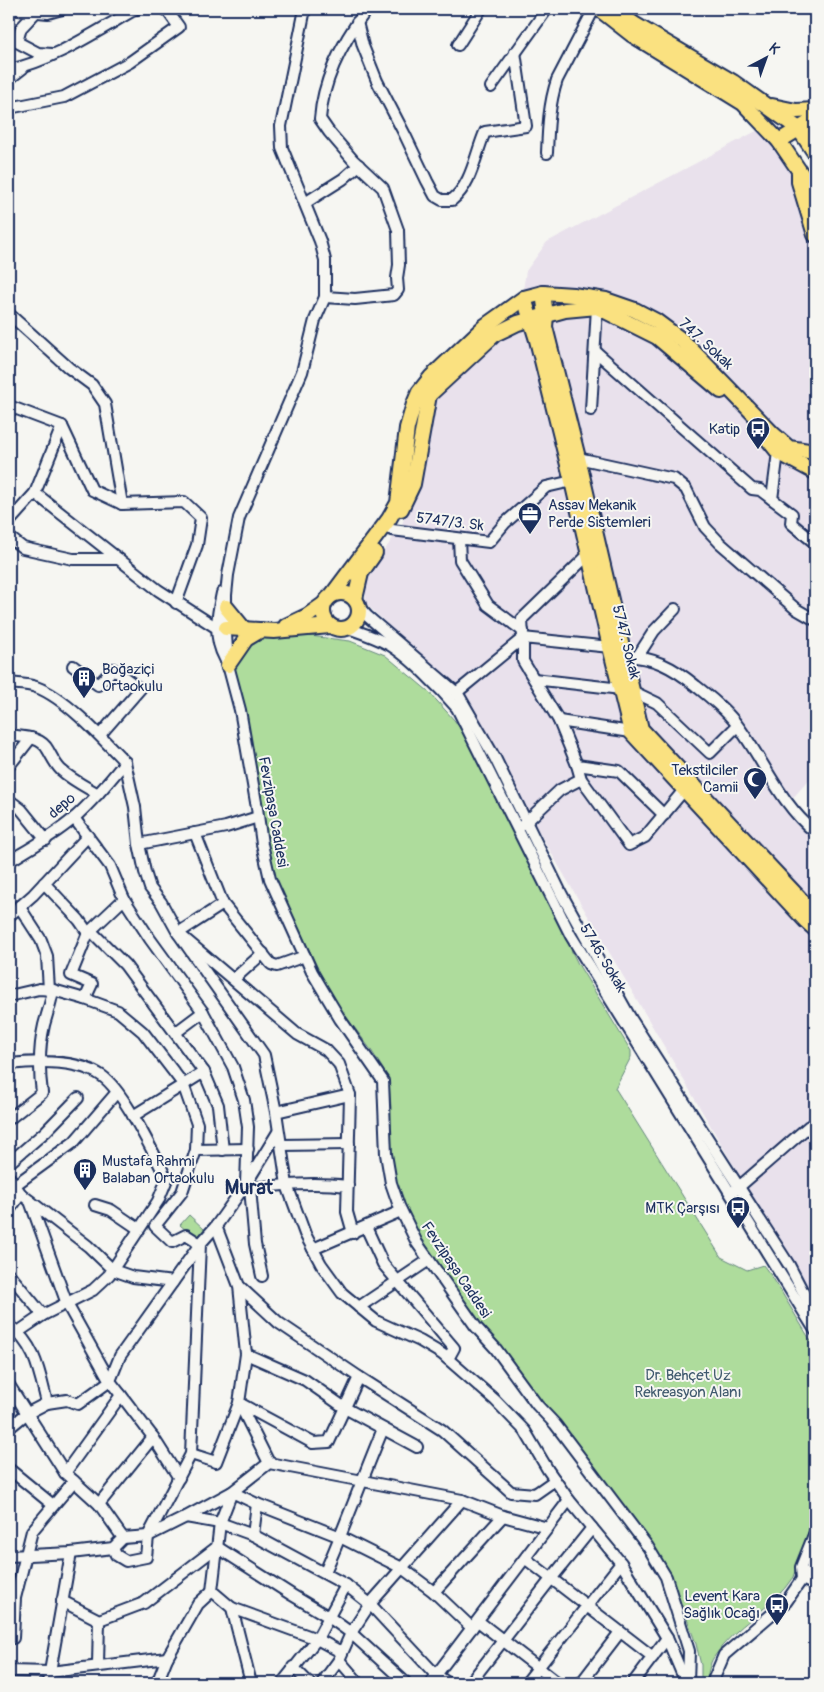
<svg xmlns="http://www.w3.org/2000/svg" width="824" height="1692" viewBox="0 0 824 1692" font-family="Pangolin,sans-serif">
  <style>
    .built { fill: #e9e1ec }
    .green { fill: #aedc9c; stroke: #64867d }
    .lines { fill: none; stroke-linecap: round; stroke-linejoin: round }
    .minor-casing { stroke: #1b2f5e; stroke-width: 14 }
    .major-casing { stroke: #1b2f5e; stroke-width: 18 }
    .minor { stroke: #f6f6f2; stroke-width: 10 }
    .major { stroke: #fae180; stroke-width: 14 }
    .labels { text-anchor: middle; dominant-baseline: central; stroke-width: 4; stroke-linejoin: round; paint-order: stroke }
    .street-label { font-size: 15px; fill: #1b2f5e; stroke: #f6f6f2 }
    .poi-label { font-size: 15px; fill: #1b2f5e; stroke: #f6f6f2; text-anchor: end }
    .park-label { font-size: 15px; fill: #405a6e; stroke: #f6f6f2 }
    .district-label { font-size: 20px; font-weight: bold; fill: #1b2f5e; stroke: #f6f6f2 }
  </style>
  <rect width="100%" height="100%" fill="#f6f6f2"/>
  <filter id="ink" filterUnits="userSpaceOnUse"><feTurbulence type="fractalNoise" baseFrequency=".02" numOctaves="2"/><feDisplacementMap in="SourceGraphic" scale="10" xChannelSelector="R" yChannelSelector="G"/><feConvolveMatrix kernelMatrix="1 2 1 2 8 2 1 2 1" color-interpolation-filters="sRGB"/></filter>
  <g filter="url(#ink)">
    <polygon class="built" points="764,127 791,167 815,257 815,773 783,809 815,838 815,1305 455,688 366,604 365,580 402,524 417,485 433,401 483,352 517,328 526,271 547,242"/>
    <g class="green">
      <path d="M302 635 350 641 385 655 428 691 455 721 467 739 578 964 631 1051V1057L615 1088 721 1257 747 1270 763 1265 773 1278 815 1348V1513L793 1577C773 1609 734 1625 714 1657 709 1664 708 1675 706 1683H701V1665L696 1644 686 1616 667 1574 565 1431 451 1293 403 1211 389 1160 391 1107 389 1082 383 1069 371 1050 331 996 270 867 234 679 232 653 247 638Z"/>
      <polygon points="189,1215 204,1229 196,1239 180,1225"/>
    </g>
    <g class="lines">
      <g class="minor-casing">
        <g id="minor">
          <polyline points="9,9 48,13 62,9"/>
          <polyline points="305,9 281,126 282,148 320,241 325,260 325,297 315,320 302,372 239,518 228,575 226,595 226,634 228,665 240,710 257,808 262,844 270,879 312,972 340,1019 383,1081 386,1154 391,1183 399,1206 417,1243 476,1327 496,1349 537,1405 555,1424 648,1547 666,1577 689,1651 688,1683"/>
          <polyline points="35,13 21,28 17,42 38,53 52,54"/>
          <path d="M357 22 363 46 377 81 405 135 427 181 435 196 442 200H452C472 184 475 155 485 132L526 126 515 52"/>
          <polyline points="458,45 481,9"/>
          <path d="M9 70C55 60 95 32 136 9"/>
          <polyline points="9,79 23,68"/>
          <polyline points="491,87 547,9"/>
          <polyline points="9,108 64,97 130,62 179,27 166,9"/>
          <path d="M547 153C548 128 549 104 557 80L594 9"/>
          <polyline points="305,203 343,179 359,165"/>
          <path d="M325 297 355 299 394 295 398 290 397 278 399 265 398 230 383 188 353 160 329 132 320 119C323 79 343 41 367 9"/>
          <polyline points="9,314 69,368 92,385 105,404 122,504 184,502 201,518 197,545 176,603"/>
          <polyline points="595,351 752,489 760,490 792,514 791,523 815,543"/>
          <polyline points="9,406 62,426 92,490 122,504"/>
          <polyline points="591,410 597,307"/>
          <polyline points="578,458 674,479 686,489 705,527 720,543 796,609 815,620"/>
          <polyline points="35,493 158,590 217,628 226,628"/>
          <polyline points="772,499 778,452"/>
          <polyline points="9,522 35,493 62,426"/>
          <polyline points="392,530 489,542 505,523 546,487 572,481"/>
          <polyline points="9,537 23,548 73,559 119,559"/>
          <polyline points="459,539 460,560 488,605 523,631"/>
          <path d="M222 593C217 616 213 637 225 659"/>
          <polyline points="359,607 367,616 458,694 495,758 562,895 631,1019 789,1265 815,1315"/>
          <path d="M348 628C362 633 375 637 388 644 409 656 441 689 457 708L571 936 815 1330"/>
          <polyline points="610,647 523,638 523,661 559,721 577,765 581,779 629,845 645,837 684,790"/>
          <path d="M624 656C654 657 673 667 696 686 710 697 724 708 735 722 763 758 779 803 815 832"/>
          <polyline points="638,656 654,631 675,609"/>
          <polyline points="73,666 98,685 113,669 140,689 100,735"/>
          <polyline points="534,679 621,689"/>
          <path d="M9 683C17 684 28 684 36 687 66 698 103 739 125 762"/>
          <polyline points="632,691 657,703 710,753 737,726"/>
          <polyline points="456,693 523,638 522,619 589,554"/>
          <polyline points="559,721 631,732"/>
          <path d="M9 735C22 737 41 736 48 750 52 757 55 764 61 770 72 780 86 787 98 794"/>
          <polyline points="125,762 135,807 139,844 145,872 150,888 161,902 178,933 264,1055 276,1112 287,1185 305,1234 321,1264 342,1293 376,1321 420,1341 442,1354 495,1400 525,1431 548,1470 569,1500 621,1563 667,1638 686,1683"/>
          <polyline points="577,765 619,771 664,815"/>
          <polyline points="9,766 31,738"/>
          <polyline points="9,800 21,809 46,840"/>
          <polyline points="523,825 560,790 581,779"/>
          <polyline points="195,833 223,904 271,964 277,966 305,956"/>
          <polyline points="139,844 226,827 258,817"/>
          <path d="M9 861C31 848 53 836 73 819 92 802 109 782 125 762"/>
          <polyline points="44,883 79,920 88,933 94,934 125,965 204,1072 218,1105 223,1150"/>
          <polyline points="223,904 178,933 297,1034 326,1050 339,1064 350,1095 347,1212 353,1233"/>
          <polyline points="19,906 41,940 47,956 49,990"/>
          <polyline points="9,916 33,895 88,836"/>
          <polyline points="234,979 263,953"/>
          <polyline points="9,996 39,989 53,990 85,999 118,1011 143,1032 183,1084 197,1124 196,1150 248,1149"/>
          <polyline points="85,999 92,984 71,975 88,933 124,899"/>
          <polyline points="175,1033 203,1012"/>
          <path d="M9 1064C37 1061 77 1059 102 1076 124 1091 153 1153 167 1179L158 1201 109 1275 93 1290 43 1315 18 1332"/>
          <polyline points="276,1112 350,1095"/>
          <polyline points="133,1116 204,1072"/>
          <path d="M9 1119 42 1093C39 1071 39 1047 44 1025 47 1014 51 1003 53 990"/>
          <path d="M278 1132 246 1184 250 1188C282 1185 315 1182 348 1186"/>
          <polyline points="282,1145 349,1144"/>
          <polyline points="9,1163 45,1132 78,1098"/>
          <polyline points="9,1177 21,1194 9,1210"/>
          <polyline points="15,1185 74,1142 117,1092"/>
          <polyline points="250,1188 255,1244 262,1276"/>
          <polyline points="733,1192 809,1126"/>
          <polyline points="21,1194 88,1246 113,1270 133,1277 173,1282"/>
          <polyline points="30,1201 67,1304 110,1381 78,1404 67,1400 47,1403"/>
          <polyline points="95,1205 111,1210 139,1229"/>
          <polyline points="216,1226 239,1286 279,1323 359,1377 442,1430 511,1492 535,1494 555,1480"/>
          <polyline points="366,1227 383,1264 454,1348 448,1359"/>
          <polyline points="313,1249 401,1211"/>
          <polyline points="9,1274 43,1315"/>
          <polyline points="239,1286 246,1354 239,1403 269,1463"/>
          <polyline points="359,1307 429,1260"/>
          <path d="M9 1325C36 1346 39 1371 47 1403L26 1414 9 1428"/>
          <polyline points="246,1354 305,1380 345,1408 417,1447"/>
          <polyline points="9,1385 65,1473 99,1504 123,1538 113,1548 71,1553 9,1556"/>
          <polyline points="121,1395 153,1437 179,1478"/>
          <polyline points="191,1454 216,1462 239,1403 313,1443 329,1442 359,1377"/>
          <polyline points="9,1469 53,1505"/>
          <polyline points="65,1473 121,1395 110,1381 120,1356 200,1244 216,1226 246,1184 248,1127 244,1100 233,1067 203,1012 150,939 124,899 110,866 74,818"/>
          <polyline points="99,1504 153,1437"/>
          <polyline points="186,1517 220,1523 253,1535 346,1585 370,1604 436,1675 448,1683"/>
          <polyline points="253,1535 257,1504"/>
          <polyline points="123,1538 148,1536 186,1517 232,1492 269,1463 462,1500 503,1516 548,1528"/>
          <polyline points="113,1548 116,1555 126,1561 146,1557 148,1536 191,1454 200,1244 186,1235 172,1242 155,1226 182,1192 196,1150"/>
          <polyline points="526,1559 653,1657"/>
          <path d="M325 1572C346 1525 363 1476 383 1429"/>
          <polyline points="802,1579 801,1567 815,1532"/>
          <polyline points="802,1579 815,1585"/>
          <polyline points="434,1592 503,1516"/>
          <polyline points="62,1601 99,1620 144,1603 217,1547 292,1595 329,1617 351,1633 406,1683"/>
          <polyline points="232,1608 317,1639 341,1652"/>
          <polyline points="478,1621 558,1683"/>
          <polyline points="13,1638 15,1598 32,1531 74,1481"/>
          <polyline points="339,1660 359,1683"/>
          <polyline points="98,1665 99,1620"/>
          <polyline points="293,1667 309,1683"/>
          <polyline points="9,1671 50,1672 167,1658"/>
          <polyline points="48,1683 71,1553"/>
          <polyline points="157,1683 167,1658 198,1604 212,1591"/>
          <polyline points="251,1683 232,1608 212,1591 220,1523 232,1492 257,1504 338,1536 402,1568 434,1592 472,1628"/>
          <polyline points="282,1683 317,1639 346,1585"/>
          <polyline points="322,1683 339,1660 351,1633 370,1604 462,1500"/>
          <polyline points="430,1683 569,1500"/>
          <polyline points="470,1683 551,1579 592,1528"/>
          <polyline points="526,1683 621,1563"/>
          <polyline points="581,1683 620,1632"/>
          <polyline points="633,1683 667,1638"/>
          <polyline points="712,1683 724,1655 786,1602 802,1579 811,1570 815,1557"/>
        </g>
      </g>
      <g class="major-casing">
        <g id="major">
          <polyline points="599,9 631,34 743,103 779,141 815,194"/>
          <polyline points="614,9 634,24 733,82 799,129 815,153"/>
          <polyline points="772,106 796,111 815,110"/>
          <polyline points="779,141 815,119"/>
          <polyline points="799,173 799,182 815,235"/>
          <polyline points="543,293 546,315 545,327 578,458 641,729 815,915"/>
          <polyline points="524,298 537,340 572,481 610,647 631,732 805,920 815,929"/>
          <polyline points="766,437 778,452 815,472"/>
          <polyline points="401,509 413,484 429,395 495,334 518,323 565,310 597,307 657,337 721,391"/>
          <circle cx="341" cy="611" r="18"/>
          <polyline points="332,595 389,519 398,503 407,428 414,404 419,392 431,377 485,326 524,298 543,293 573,295 606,300 635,310 656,321 683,341 773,434 789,448 815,452"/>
          <polyline points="355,599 361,573 375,553"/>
          <polyline points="226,607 244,629"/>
          <polyline points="286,626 307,616 324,604"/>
          <polyline points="226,628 274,631 330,626"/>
          <polyline points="228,665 246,639 261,630"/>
        </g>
      </g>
      <use href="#minor" class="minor"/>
      <use href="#major" class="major"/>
    </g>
  </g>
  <defs>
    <g id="bus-pin" transform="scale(1.25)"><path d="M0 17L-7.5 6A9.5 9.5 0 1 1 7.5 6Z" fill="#1b2f5e" stroke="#f6f6f2"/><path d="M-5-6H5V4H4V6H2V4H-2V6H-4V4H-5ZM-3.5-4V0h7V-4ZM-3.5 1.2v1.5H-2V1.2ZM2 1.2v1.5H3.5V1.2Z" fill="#fff"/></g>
    <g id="office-pin" transform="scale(1.25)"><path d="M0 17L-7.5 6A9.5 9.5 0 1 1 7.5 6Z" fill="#1b2f5e" stroke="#f6f6f2"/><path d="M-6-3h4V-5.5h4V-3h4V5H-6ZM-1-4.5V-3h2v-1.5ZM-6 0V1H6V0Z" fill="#fff"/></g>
    <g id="building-pin" transform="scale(1.25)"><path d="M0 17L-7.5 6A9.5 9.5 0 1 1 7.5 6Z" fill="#1b2f5e" stroke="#f6f6f2"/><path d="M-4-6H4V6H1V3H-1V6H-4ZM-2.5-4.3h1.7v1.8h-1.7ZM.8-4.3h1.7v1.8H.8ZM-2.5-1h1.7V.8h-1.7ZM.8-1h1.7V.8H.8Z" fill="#fff"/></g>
    <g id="mosque-pin" transform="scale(1.25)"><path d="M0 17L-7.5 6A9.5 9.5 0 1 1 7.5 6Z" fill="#1b2f5e" stroke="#f6f6f2"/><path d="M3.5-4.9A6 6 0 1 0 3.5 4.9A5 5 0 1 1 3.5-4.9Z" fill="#fff"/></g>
  </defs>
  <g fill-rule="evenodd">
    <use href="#bus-pin" x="758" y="429"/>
    <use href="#office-pin" x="530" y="514"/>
    <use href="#building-pin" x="84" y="678"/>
    <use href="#mosque-pin" x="755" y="779"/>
    <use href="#building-pin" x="85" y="1170"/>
    <use href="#bus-pin" x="738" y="1208"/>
    <use href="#bus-pin" x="777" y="1605"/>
  </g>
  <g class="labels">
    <g class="street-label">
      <text transform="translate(706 344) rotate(43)">747. Sokak</text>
      <text transform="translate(450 522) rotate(7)">5747/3. Sk</text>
      <text transform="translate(626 642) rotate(76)">5747. Sokak</text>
      <text transform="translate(62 806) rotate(-41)">depo</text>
      <text transform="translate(273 812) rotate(80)">Fevzipaşa Caddesi</text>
      <text transform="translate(603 958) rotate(59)">5746. Sokak</text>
      <text transform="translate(456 1270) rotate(56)">Fevzipaşa Caddesi</text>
    </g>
    <g class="poi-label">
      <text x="740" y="429">Katip</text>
      <text x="548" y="505" text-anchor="start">Assav Mekanik<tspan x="548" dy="17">Perde Sistemleri</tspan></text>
      <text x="102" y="669" text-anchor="start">Boğaziçi<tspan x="102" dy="17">Ortaokulu</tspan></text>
      <text x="738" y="770">Tekstilciler<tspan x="738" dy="17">Camii</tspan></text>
      <text x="102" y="1161" text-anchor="start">Mustafa Rahmi<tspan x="102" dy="17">Balaban Ortaokulu</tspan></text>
      <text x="720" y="1208">MTK Çarşısı</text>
      <text x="760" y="1596">Levent Kara<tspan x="760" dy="17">Sağlık Ocağı</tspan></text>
    </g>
    <g class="park-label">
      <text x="688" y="1375">Dr. Behçet Uz<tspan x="688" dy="17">Rekreasyon Alanı</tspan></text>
    </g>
    <g class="district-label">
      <text x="249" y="1187">Murat</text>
    </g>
  </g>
  <rect width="824" height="1692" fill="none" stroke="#f6f6f2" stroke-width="30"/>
  <rect x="15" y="15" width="794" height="1662" fill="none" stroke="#1b2f5e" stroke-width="2" filter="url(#ink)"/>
  <g transform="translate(766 58) rotate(41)" stroke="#f6f6f2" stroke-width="4" paint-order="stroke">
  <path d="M0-4L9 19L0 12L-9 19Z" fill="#1b2f5e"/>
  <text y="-8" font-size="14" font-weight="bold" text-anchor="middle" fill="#1b2f5e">K</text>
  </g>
</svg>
